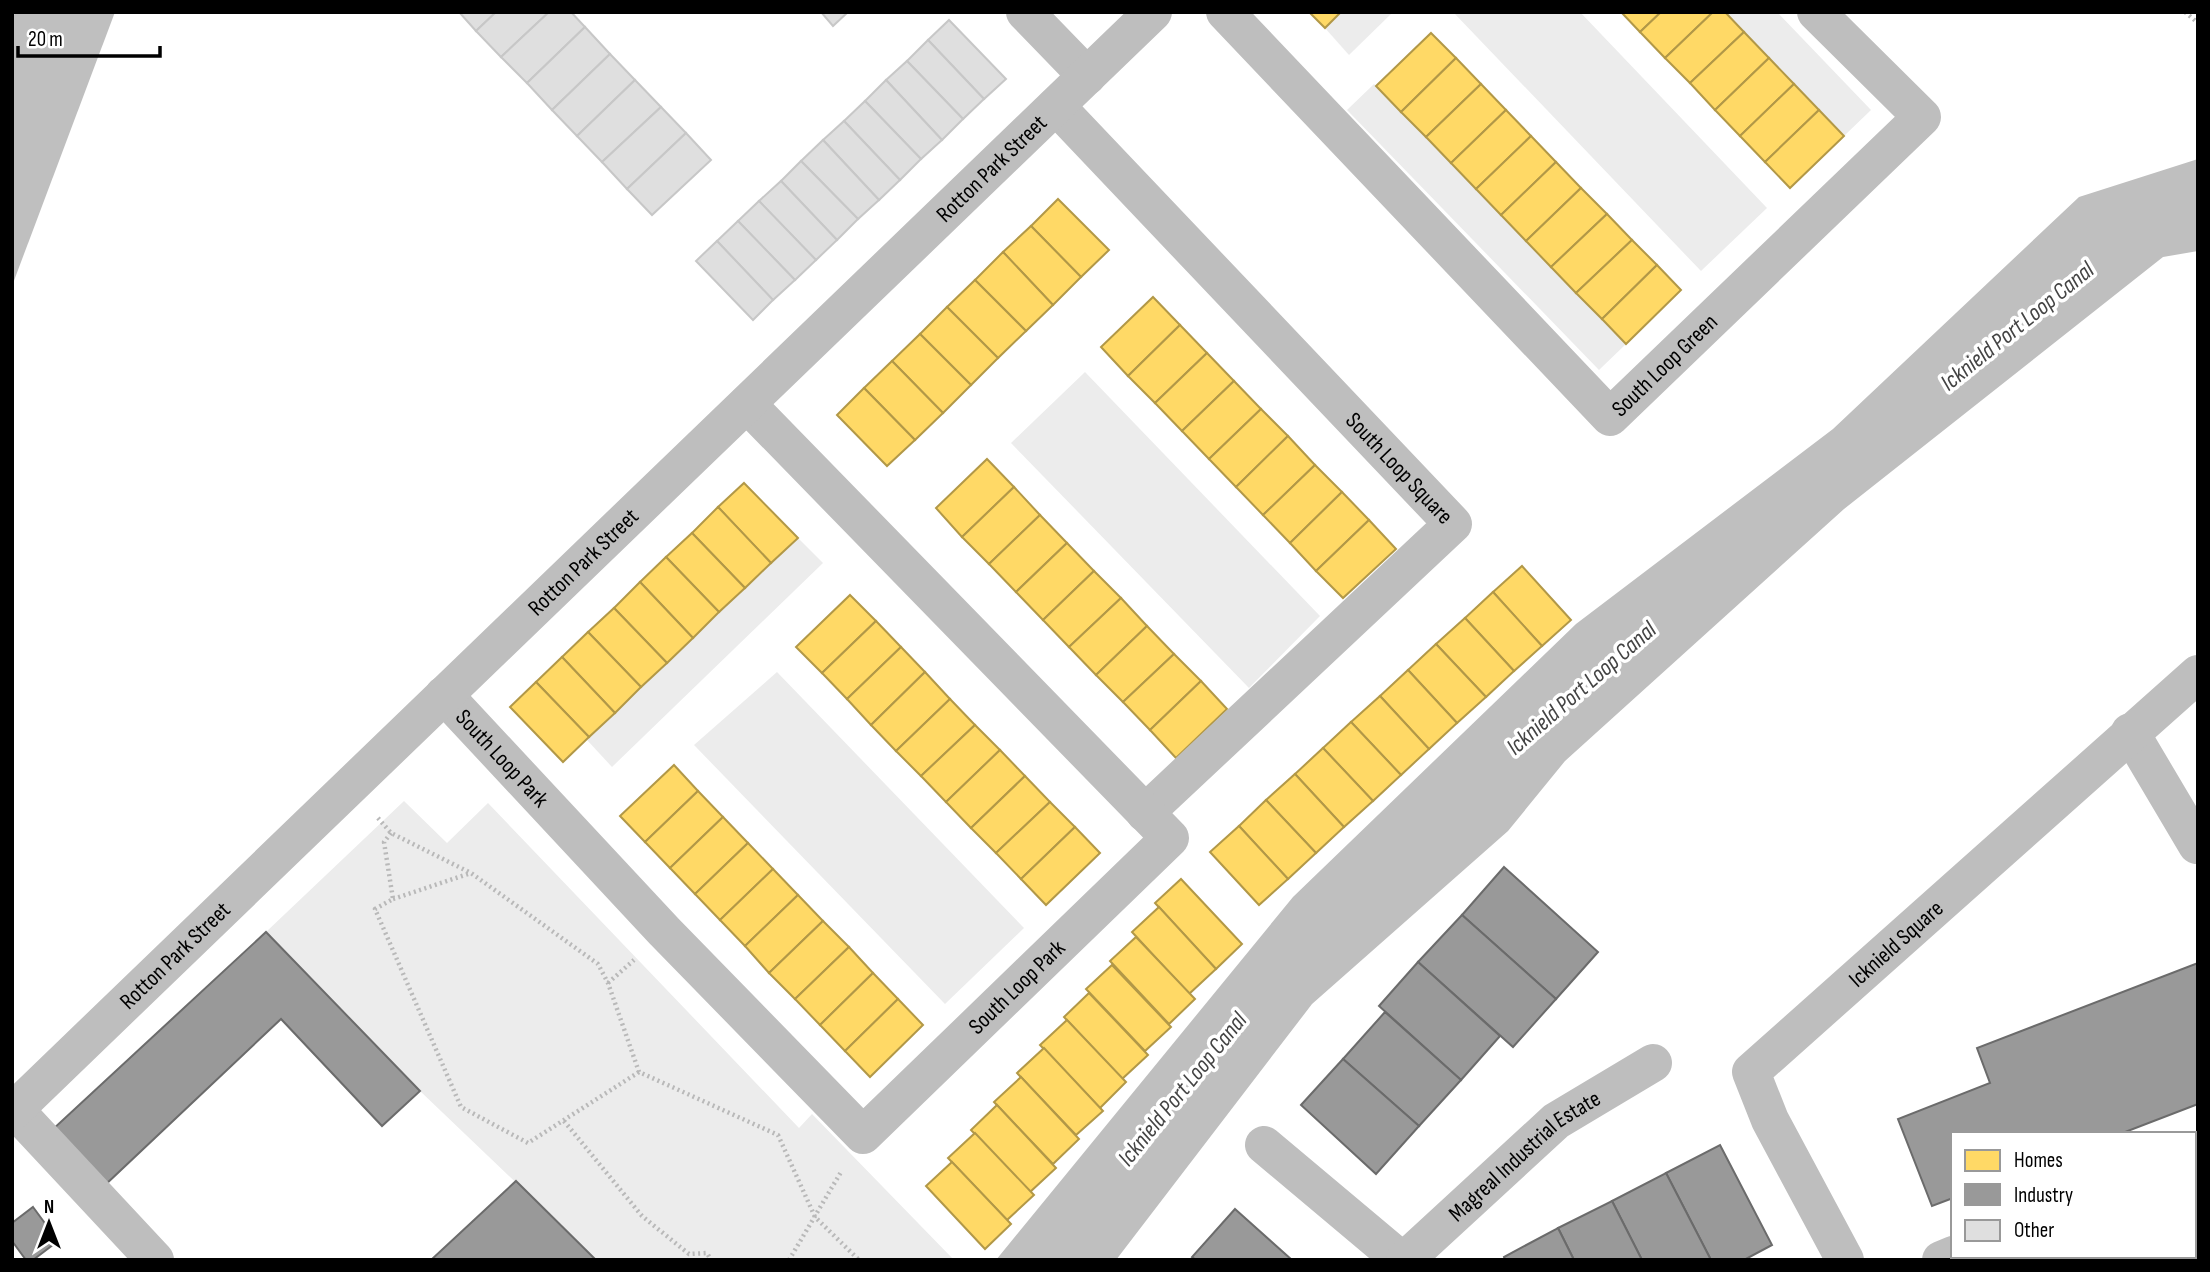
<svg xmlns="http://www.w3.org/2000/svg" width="2210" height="1272" viewBox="0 0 2210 1272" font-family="'Sofia Sans Condensed',sans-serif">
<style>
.green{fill:#ececec}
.water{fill:#bfbfbf}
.homes{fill:#ffd966;stroke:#b29847;stroke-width:2}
.industry{fill:#999;stroke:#6b6b6b;stroke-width:2}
.building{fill:#dfdfdf;stroke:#c7c7c7;stroke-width:2}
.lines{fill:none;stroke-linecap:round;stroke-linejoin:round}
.path{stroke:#b9b9b9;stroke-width:4.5;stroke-dasharray:2 3.5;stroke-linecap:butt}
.minor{stroke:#bebebe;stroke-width:38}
.labels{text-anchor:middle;stroke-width:7;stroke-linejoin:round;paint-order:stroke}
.street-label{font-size:23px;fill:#000;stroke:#fff}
.water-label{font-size:24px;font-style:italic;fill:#444;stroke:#fff}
</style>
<rect width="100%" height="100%" fill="#fff"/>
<!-- green -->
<g class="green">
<polygon points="1341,12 1393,12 1349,55 1325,28"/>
<polygon points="1580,12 1767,208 1701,271 1454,13"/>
<polygon points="1725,12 1777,12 1871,110 1844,136"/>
<polygon points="1374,84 1626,344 1599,370 1347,110"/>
<polygon points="1085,372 1320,616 1249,688 1011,443"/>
<polygon points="798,538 823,563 612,767 587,740 589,737"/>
<polygon points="777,672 1024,928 945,1004 694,745"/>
<polygon points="404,801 447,843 488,803 799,1128 812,1114 954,1260 597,1260 420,1091 266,932"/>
</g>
<!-- water -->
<g class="water">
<polygon points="15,12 115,12 12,286 12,21"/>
<polygon points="2198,159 2198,251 2163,257 1844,509 1565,761 1508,831 1312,1004 1116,1260 996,1260 1293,897 1576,624 1833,429 2079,197"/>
</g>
<!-- homes -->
<g class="homes">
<polygon points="1309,12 1341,12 1325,28"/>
<polygon points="1621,12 1661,12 1640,32"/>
<polygon points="1661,12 1713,12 1665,58 1640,32"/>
<polygon points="1713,12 1725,12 1744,32 1690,83 1665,58"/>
<polygon points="1744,32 1769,58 1715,110 1690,83"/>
<polygon points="1431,33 1456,58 1401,112 1376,86"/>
<polygon points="1456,58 1481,84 1426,137 1401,112"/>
<polygon points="1769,58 1794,84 1740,136 1715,110"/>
<polygon points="1481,84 1506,110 1451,163 1426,137"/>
<polygon points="1794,84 1819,110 1765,162 1740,136"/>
<polygon points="1506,110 1531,136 1476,189 1451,163"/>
<polygon points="1819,110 1844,136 1790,188 1765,162"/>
<polygon points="1531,136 1556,162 1501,215 1476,189"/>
<polygon points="1556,162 1581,188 1526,241 1501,215"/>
<polygon points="1581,188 1607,214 1551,267 1526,241"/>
<polygon points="1058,199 1109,250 1081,277 1031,226"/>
<polygon points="1607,214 1632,240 1576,293 1551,267"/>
<polygon points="1031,226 1081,277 1053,305 1003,252"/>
<polygon points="1632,240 1657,265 1602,319 1576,293"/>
<polygon points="1003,252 1053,305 1026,331 975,280"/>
<polygon points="1657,265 1681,290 1626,344 1602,319"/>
<polygon points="975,280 1026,331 998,358 947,307"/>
<polygon points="1153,297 1180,325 1128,376 1101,347"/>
<polygon points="947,307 998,358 971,385 920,334"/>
<polygon points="1180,325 1207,353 1155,403 1128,376"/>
<polygon points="920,334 971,385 943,413 892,361"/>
<polygon points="1207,353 1234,381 1182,431 1155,403"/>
<polygon points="892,361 943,413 915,440 864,388"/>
<polygon points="1234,381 1261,409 1209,459 1182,431"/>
<polygon points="864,388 915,440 887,466 837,415"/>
<polygon points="1261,409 1288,436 1236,487 1209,459"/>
<polygon points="1288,436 1315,465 1263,515 1236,487"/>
<polygon points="987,459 1014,487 962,537 936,508"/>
<polygon points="1315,465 1342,492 1290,543 1263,515"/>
<polygon points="744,483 798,538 771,563 718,507"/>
<polygon points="1014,487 1040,515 989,564 962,537"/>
<polygon points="1342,492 1369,520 1316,571 1290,543"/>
<polygon points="718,507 771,563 745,588 692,533"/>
<polygon points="1040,515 1067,543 1016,592 989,564"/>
<polygon points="1369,520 1396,549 1343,598 1316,571"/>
<polygon points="692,533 745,588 719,612 666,557"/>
<polygon points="1067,543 1094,571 1043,620 1016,592"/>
<polygon points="666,557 719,612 693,638 640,582"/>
<polygon points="1522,566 1571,620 1542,646 1493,592"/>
<polygon points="1094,571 1121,598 1069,647 1043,620"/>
<polygon points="640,582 693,638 667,663 614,608"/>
<polygon points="1493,592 1542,646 1514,671 1465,618"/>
<polygon points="850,595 876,621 822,673 796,647"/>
<polygon points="1121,598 1147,626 1096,675 1069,647"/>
<polygon points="614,608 667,663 641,687 588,632"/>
<polygon points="1465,618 1514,671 1486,697 1436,644"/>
<polygon points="876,621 901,647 847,699 822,673"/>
<polygon points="1147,626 1174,654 1123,702 1096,675"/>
<polygon points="588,632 641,687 615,713 562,657"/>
<polygon points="1436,644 1486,697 1457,723 1408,670"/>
<polygon points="901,647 925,672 871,725 847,699"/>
<polygon points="1174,654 1201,681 1150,730 1123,702"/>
<polygon points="562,657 615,713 589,737 536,682"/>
<polygon points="1408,670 1457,723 1429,749 1380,696"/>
<polygon points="925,672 950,699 896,751 871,725"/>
<polygon points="1201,681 1227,709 1176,758 1150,730"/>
<polygon points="536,682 589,737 563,762 510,707"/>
<polygon points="1380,696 1429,749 1401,775 1351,722"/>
<polygon points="950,699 975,725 921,776 896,751"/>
<polygon points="1351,722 1401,775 1373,801 1323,748"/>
<polygon points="975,725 1000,750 946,802 921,776"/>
<polygon points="1323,748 1373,801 1344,827 1295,774"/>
<polygon points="1000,750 1025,776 971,828 946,802"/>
<polygon points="674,765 698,791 645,842 620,816"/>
<polygon points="1295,774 1344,827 1316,853 1266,800"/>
<polygon points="1025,776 1050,802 996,853 971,828"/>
<polygon points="698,791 723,817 670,868 645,842"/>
<polygon points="1266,800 1316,853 1288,879 1239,826"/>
<polygon points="1050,802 1075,827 1021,879 996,853"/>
<polygon points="723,817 748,843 695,894 670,868"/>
<polygon points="1239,826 1288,879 1259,905 1210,852"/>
<polygon points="1075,827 1100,853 1046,905 1021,879"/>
<polygon points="748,843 773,869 720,920 695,894"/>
<polygon points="773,869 798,895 745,946 720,920"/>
<polygon points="1181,879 1242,944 1216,969 1155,903"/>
<polygon points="798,895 823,921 769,973 745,946"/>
<polygon points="1159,907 1216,969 1189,994 1132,932"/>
<polygon points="823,921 849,947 795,999 769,973"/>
<polygon points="1136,937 1195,999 1169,1024 1110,961"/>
<polygon points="849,947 873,973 820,1025 795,999"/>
<polygon points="1112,965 1171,1027 1145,1051 1086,989"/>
<polygon points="873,973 898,999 845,1051 820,1025"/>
<polygon points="1089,993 1148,1055 1122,1079 1064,1017"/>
<polygon points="898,999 923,1025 870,1077 845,1051"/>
<polygon points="1067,1020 1126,1082 1100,1108 1040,1045"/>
<polygon points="1044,1048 1103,1111 1076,1135 1017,1073"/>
<polygon points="1021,1077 1079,1139 1053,1164 994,1102"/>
<polygon points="997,1105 1056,1168 1030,1192 971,1130"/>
<polygon points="975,1133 1034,1195 1007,1220 948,1158"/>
<polygon points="952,1162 1011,1224 985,1249 926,1186"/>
</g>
<!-- industry -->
<g class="industry">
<polygon points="1504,867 1598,952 1556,999 1462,915"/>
<polygon points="1462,915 1556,999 1513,1047 1418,962"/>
<polygon points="266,932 420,1091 382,1126 281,1019 104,1186 51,1131"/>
<polygon points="1418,962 1500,1036 1461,1080 1379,1006"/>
<polygon points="2198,963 2198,1104 2120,1134 1953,1134 1953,1198 1932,1206 1898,1119 1990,1083 1977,1048"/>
<polygon points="1385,1012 1461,1080 1419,1126 1343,1059"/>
<polygon points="1343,1059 1419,1126 1376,1174 1301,1105"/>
<polygon points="1720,1145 1772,1245 1744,1260 1711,1260 1666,1173"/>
<polygon points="1666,1173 1711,1260 1642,1260 1612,1201"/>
<polygon points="516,1181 596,1260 431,1260"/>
<polygon points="1612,1201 1642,1260 1574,1260 1558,1228"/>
<polygon points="33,1207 58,1241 33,1260 26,1260 12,1241 12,1223"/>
<polygon points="1235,1209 1292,1260 1196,1260 1192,1257"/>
<polygon points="1558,1228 1574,1260 1505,1260 1504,1257"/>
</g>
<!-- building -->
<g class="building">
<polygon points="459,12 496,12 476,31"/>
<polygon points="496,12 549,12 501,57 476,31"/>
<polygon points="549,12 571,12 585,27 527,83 501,57"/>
<polygon points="821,12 848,12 833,26"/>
<polygon points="949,20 1006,79 984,99 928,40"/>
<polygon points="585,27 610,54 552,110 527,83"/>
<polygon points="928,40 984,99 963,119 907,61"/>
<polygon points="610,54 635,80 577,136 552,110"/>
<polygon points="907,61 963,119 942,140 886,80"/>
<polygon points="635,80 661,107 602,162 577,136"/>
<polygon points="886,80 942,140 921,159 865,101"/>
<polygon points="865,101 921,159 900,180 844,121"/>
<polygon points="661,107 686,133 627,189 602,162"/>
<polygon points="844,121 900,180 879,200 823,140"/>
<polygon points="686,133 711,160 652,215 627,189"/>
<polygon points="823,140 879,200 858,219 801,161"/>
<polygon points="801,161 858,219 837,240 781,181"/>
<polygon points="781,181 837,240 816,260 759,201"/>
<polygon points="759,201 816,260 795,280 738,221"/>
<polygon points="738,221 795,280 773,300 717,241"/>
<polygon points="717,241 773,300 753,320 696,261"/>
</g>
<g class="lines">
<!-- path -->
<g class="path">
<polyline points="2185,12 2198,23"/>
<polyline points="378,818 391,833 471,873 598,964 608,983 639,1072 778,1135 815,1217 859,1260"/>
<polyline points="391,833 384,842 393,899 375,909 461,1107 528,1143 639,1072"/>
<polyline points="393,899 471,873"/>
<polyline points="608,983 634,960"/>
<polyline points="564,1121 642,1216 689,1254 707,1253 711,1260"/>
<polyline points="789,1260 841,1172"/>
</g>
<!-- minor -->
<g class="minor">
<polyline points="1025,12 1087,76"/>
<path id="s1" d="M 1225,12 L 1610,417 L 1922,117 L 1816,12"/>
<path id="s2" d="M 1056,106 L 1453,524 L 1145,813"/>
<path id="s3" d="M 444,695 L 664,931 L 863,1135 L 1170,838 L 747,404"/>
<polyline points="2130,732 2197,845"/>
<polyline points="15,1110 155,1260"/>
<path id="s4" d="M 12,1112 L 1153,12"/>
<polyline points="1264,1145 1401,1260"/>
<polyline points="2194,1157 2198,1156"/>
<path id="s5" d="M 1405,1260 L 1556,1121 L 1653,1063"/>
<path id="s6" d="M 1845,1260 L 1770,1120 L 1751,1072 L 2198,674"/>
<polyline points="1941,1260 1953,1255"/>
</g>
</g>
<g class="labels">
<!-- street labels -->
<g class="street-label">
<text dy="8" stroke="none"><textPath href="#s4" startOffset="1360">Rotton Park Street</textPath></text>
<text dy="8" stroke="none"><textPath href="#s1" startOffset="634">South Loop Green</textPath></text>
<text dy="8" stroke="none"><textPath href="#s2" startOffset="499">South Loop Square</textPath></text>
<text dy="8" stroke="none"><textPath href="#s4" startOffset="793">Rotton Park Street</textPath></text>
<text dy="8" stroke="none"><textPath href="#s3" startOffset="86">South Loop Park</textPath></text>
<text dy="8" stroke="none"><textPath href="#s6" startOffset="404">Icknield Square</textPath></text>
<text dy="8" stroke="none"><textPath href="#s4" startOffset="226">Rotton Park Street</textPath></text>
<text dy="8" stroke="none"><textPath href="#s3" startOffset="821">South Loop Park</textPath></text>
<text dy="8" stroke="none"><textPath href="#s5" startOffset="159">Magreal Industrial Estate</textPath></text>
</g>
<!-- water labels -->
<g class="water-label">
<text transform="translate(2017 326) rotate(-39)" y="8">Icknield Port Loop Canal</text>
<text transform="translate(1581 688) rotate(-41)" y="8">Icknield Port Loop Canal</text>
<text transform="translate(1182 1089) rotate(-51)" y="8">Icknield Port Loop Canal</text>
</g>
</g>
<!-- border -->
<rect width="2210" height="1272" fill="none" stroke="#000000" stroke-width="28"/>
<!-- legend -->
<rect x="1951" y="1132" width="245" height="126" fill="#ffffff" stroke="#999999" stroke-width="2"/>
<rect x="1965" y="1150" width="35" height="21" fill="#ffd966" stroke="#999999" stroke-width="2"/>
<text x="2014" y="1167" font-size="21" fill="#000000">Homes</text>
<rect x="1965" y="1184" width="35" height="21" fill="#999999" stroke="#999999" stroke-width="2"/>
<text x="2014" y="1202" font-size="21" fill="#000000">Industry</text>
<rect x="1965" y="1220" width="35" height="21" fill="#dfdfdf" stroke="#999999" stroke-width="2"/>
<text x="2014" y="1237" font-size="21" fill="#000000">Other</text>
<!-- north arrow -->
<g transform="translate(49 1223)" stroke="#ffffff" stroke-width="5" paint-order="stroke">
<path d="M0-5L12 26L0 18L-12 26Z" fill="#000000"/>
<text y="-10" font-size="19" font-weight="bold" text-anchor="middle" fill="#000000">N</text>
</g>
<!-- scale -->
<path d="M18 46v10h142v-10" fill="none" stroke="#000000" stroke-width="3.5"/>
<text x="28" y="46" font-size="21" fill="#000000" stroke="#ffffff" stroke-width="5" paint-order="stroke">20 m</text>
</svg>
